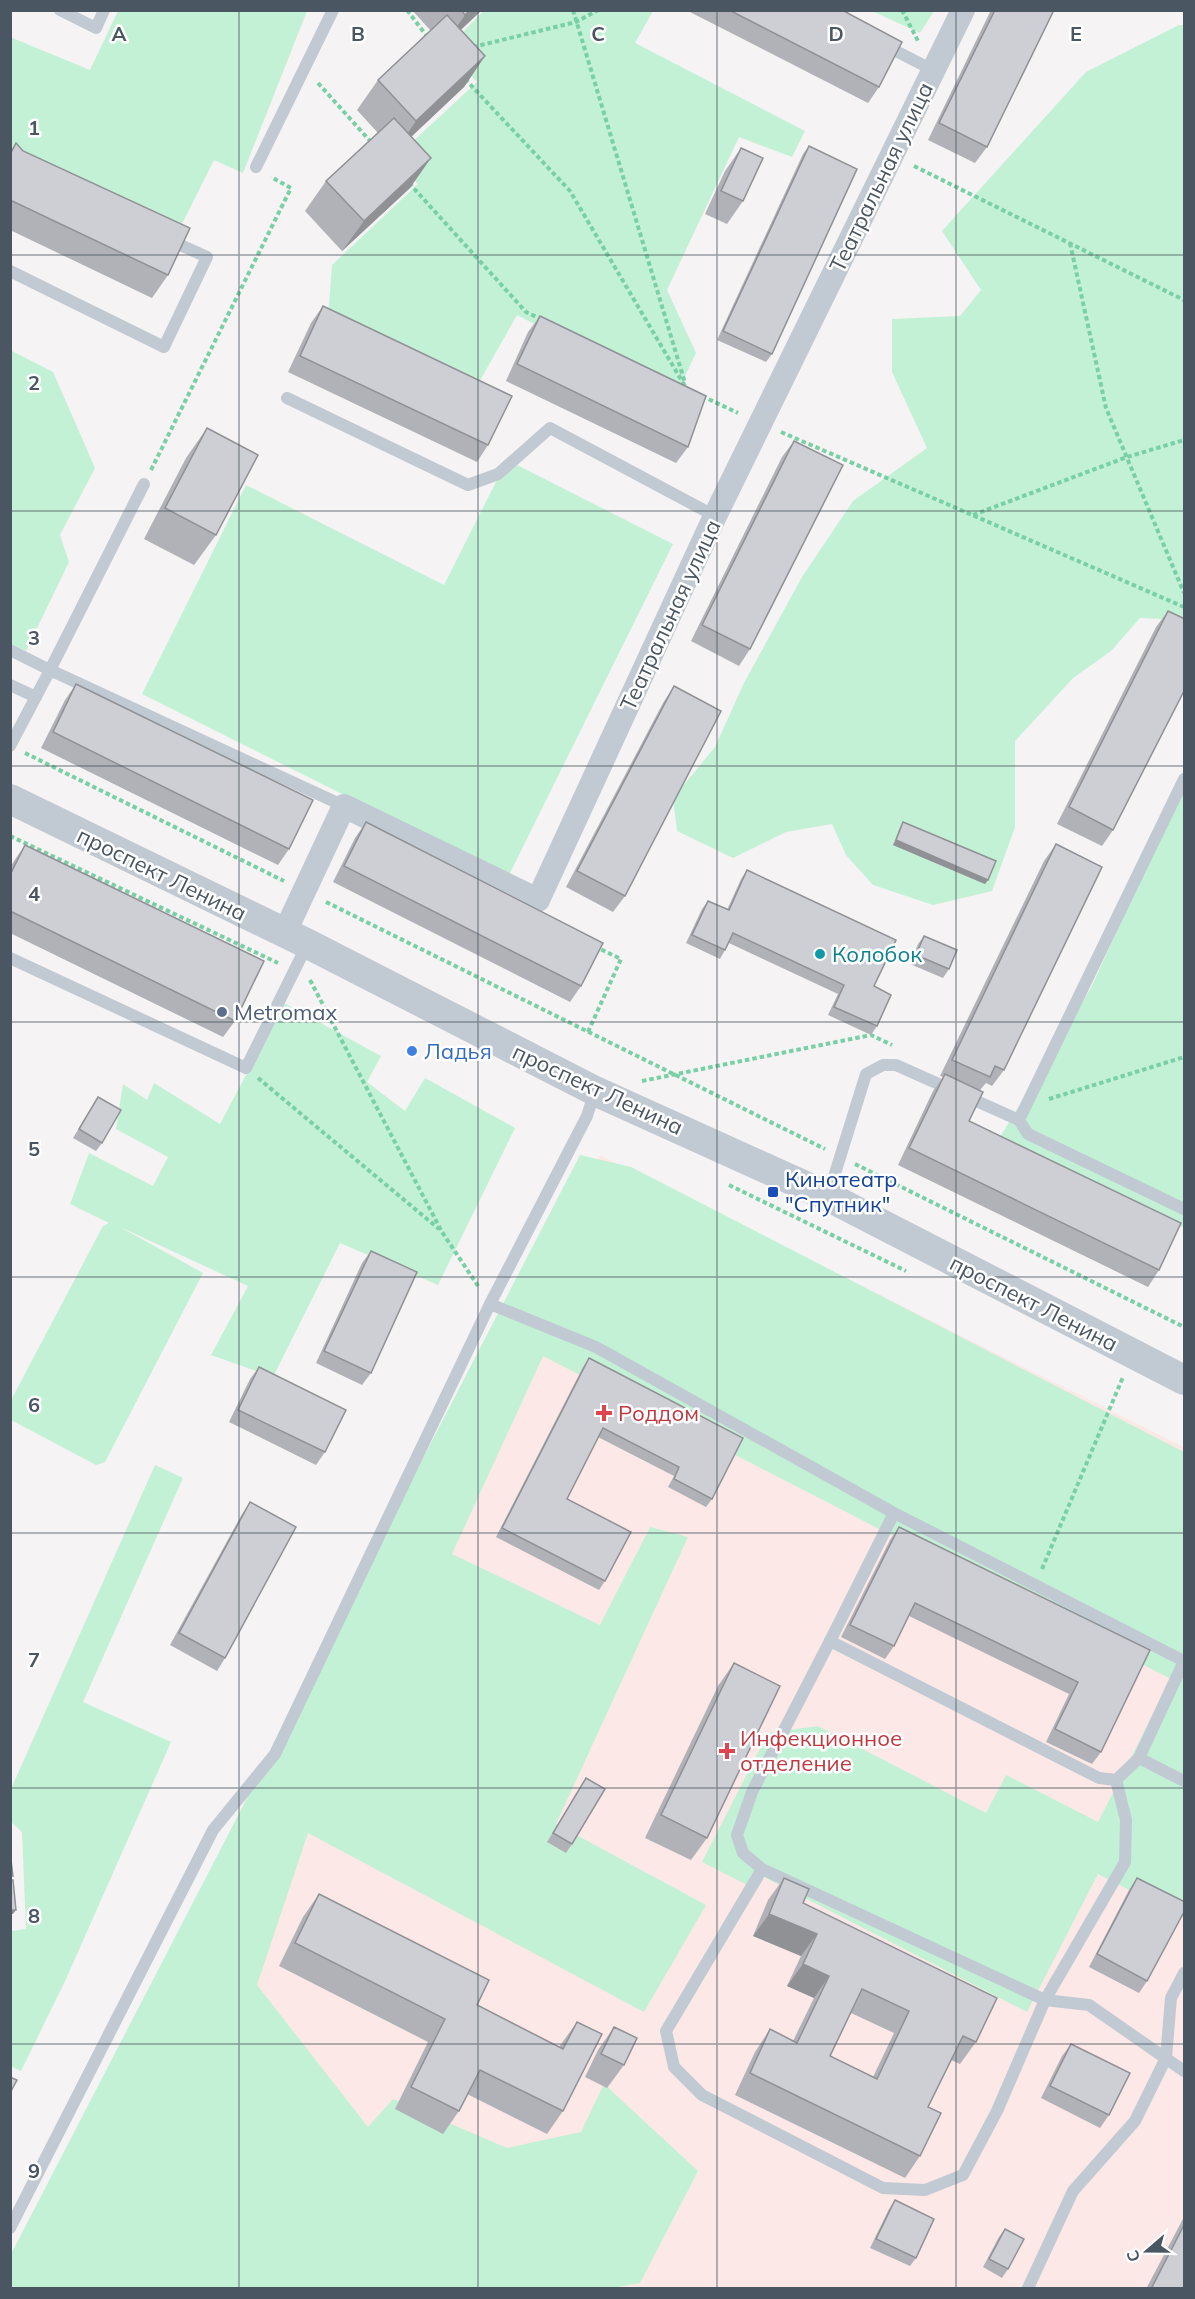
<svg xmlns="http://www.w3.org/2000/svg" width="1195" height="2299" viewBox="0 0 1195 2299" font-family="Mulish,sans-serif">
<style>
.medical{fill:#fce8e6}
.green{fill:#c3f1d5}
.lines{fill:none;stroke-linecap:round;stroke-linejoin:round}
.path{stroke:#7ad0a6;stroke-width:4;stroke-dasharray:4.5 3;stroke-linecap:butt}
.service{stroke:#c1cad2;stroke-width:12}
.minor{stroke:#c1cad2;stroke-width:24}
.tertiary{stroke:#c1cad2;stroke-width:30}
.wall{fill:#b0b2b7;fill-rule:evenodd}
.shaded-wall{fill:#909195}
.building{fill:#cdcfd5;stroke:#909195;stroke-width:1.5;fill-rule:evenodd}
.grid{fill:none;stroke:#4a5661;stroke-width:1.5;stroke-opacity:0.55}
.culture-dot{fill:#0f9aa8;stroke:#fff;stroke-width:2}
.service-dot{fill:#5c6f8a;stroke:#fff;stroke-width:2}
.shop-dot{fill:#3f7fe0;stroke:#fff;stroke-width:2}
.transit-dot{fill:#1a4fb4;stroke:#fff;stroke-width:2}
.health-dot{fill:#e0444e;stroke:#fff;stroke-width:2}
.labels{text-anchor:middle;stroke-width:5;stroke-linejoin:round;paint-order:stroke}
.street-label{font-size:22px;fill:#4a5661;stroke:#fff}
.culture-label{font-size:22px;fill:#0d838f;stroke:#fff;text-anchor:start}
.service-label{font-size:22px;fill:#4e5e75;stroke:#fff;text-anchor:start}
.shop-label{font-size:22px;fill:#366cbe;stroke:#fff;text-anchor:start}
.transit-label{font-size:22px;fill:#164399;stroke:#fff;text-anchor:start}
.health-label{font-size:22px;fill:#be3a42;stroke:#fff;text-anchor:start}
.grid-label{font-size:20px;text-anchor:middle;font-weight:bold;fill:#4a5661;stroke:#fff;stroke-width:5;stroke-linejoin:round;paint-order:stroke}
</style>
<rect width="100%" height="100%" fill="#f5f3f3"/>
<!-- medical -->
<polygon class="medical" points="600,1155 1184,1447 1184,2288 545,2288 149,2080"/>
<!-- green -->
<g class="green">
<polygon points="118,11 307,11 243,173 214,160 175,238 11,164 10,37 90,70"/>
<polygon points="483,11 653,11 635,43 805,131 792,157 739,137 667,290 696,353 675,397 517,315 478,384 328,318 332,265 418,184 394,159 477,82 446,50"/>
<polygon points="872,11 934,10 934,11 920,33"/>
<polygon points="1179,25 1184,25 1184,620 1140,618 1111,651 1073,678 1015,741 1015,827 992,891 933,905 873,885 846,855 832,824 786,832 733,858 677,831 673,798 715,747 744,683 802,577 853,501 927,448 892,372 892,319 960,316 981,290 942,231 1086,72"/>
<polygon points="10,350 53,372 95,468 60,535 69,562 26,651 11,644"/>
<polygon points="507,460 673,544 508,877 142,694 246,485 444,585"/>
<polygon points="1184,783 1184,1228 997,1142 1091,988"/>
<polygon points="284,1003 381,1056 367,1082 405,1111 425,1078 515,1128 438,1285 340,1243 273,1377 211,1355 248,1286 120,1227 203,1273 105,1462 96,1465 11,1420 10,1402 103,1226 109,1223 70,1204 89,1153 153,1186 168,1157 116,1129 123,1084 147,1100 154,1083 220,1124"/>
<polygon points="580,1155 631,1167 1184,1452 1184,1918 1098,1874 1027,2012 764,1877 757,1890 702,1862 768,1733 818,1726 986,1813 1006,1775 1098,1822 1171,1679 543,1356 452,1554 600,1625 650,1527 688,1537 556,1824 706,1905 644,2012 308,1833 257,1985 368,2127 393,2099 507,2148 581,2132 604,2084 698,2171 640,2283 613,2288 11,2288 10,2256"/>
<polygon points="155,1465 183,1478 83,1702 171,1742 66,1979 21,2071 10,2066 11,1931 26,1929 22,1832 11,1822 11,1789"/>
</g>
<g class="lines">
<!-- path -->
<g class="path">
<polyline points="407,10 429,39"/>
<polyline points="573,10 685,383"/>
<polyline points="902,10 918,41"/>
<polyline points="473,47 576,22 598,10"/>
<polyline points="465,79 570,191 686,388"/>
<polyline points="318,83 371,142"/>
<polyline points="914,166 1184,300"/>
<polyline points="409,183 526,312 541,319"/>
<polyline points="1070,243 1106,408 1184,593"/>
<polyline points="702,396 738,413"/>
<polyline points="781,432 1184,607"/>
<polyline points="151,470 291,188 271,177"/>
<polyline points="973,515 1127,457 1184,440"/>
<polyline points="25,753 284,881"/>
<polyline points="10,836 278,963"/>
<polyline points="326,902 825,1149"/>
<polyline points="310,980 442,1232 478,1286"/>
<polyline points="588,1032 621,959 596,947"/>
<polyline points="258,1078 439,1229"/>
<polyline points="642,1081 871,1035 892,1045"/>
<polyline points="1049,1099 1184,1057"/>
<polyline points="855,1164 1184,1327"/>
<polyline points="729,1185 906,1271"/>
<polyline points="1042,1569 1123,1377"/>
</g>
<!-- service -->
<g class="service">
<polyline points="60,10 96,28 104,10"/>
<polyline points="884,45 933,70"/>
<polyline points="256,167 333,10"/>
<polyline points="10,271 164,347 207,257 167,239"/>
<polyline points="287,398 468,485 498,474 550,428 715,516"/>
<polyline points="10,650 50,670 144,484"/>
<polyline points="10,685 36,697"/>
<polyline points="10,746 50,670 344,806"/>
<polyline points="10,958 246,1068 307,945"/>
<polyline points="1019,1120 1184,779"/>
<polyline points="828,1196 866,1074 883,1065 896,1065 1019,1120 1028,1134 1184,1209"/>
<polyline points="490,1304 596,1347 894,1513 1184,1661 1139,1758 1184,1781"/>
<polyline points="894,1513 830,1641 1099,1778 1116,1780 1139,1758"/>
<polyline points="830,1641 752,1792 737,1835 743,1853 762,1869 1045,2000 1089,2005 1184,2071"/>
<polyline points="762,1869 666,2031 674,2067 702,2095 883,2188 925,2190 963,2175 997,2111 1045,2000 1125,1862 1126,1820 1116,1780"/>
<polyline points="10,2228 213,1830 275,1754 490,1304 587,1116 595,1091"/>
<polyline points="1028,2288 1073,2191 1135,2121 1166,2058 1171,1998 1184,1973"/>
</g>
<!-- minor -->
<polyline class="minor" points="284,934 344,806 538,900 715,516 963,10"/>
<!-- tertiary -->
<polyline class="tertiary" points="10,799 308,944 595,1091 827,1196 1184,1380"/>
</g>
<!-- wall -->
<g class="wall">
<polygon points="412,10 482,10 461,30 485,56 464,87 411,137 410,188 342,251 305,211 326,181 378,133 357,110 378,80 431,31"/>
<polygon points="686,10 842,10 879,87 868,103"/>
<polygon points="991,10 1054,10 987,147 975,163 928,140"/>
<polygon points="16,143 23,151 168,275 152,298 10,230 10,151"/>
<polygon points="809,146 772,354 766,362 717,340 803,154"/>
<polygon points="741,148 743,201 727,224 705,214 725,171"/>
<polygon points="323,306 488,445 477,462 288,372 311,323"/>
<polygon points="540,316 688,447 676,463 506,381 528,332"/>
<polygon points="207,428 216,535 194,565 144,539 186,458"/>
<polygon points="794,441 750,649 739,666 691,641 782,457"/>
<polygon points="1168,611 1113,830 1102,846 1057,824 1156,627"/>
<polygon points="76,684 289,849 278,865 41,748 65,700"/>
<polygon points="674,686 625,896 613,912 566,887 663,703"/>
<polygon points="366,822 581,986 570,1002 333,882 355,838"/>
<polygon points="903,822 988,880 985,884 893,845 900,827"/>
<polygon points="1056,844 1004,1070 992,1086 986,1083 980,1090 969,1121 1159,1270 1148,1287 898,1165 933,1091 943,1077 940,1076 1044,861"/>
<polygon points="25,845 235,1021 223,1037 10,933 10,868 14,861"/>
<polygon points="747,870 874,986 877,1026 871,1035 828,1015 838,994 729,943 725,950 720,959 686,943 702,909 708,901 727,910 741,879"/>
<polygon points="924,936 949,969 943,978 910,964 918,944"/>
<polygon points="98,1097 102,1143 96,1151 73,1138"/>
<polygon points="371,1251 371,1373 362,1385 316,1363 362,1263"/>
<polygon points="589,1358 712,1499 706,1507 668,1487 674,1476 598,1437 567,1499 605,1581 599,1590 496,1537 583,1367"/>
<polygon points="259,1367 325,1452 316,1465 229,1422 250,1379"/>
<polygon points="250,1502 225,1658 217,1671 170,1645 242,1514"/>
<polygon points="899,1527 1150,1650 1101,1752 1092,1764 1046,1742 1069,1694 909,1616 894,1646 885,1659 841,1637 890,1540"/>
<polygon points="734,1663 707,1838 691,1860 645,1838 718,1686"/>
<polygon points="586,1778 572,1844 566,1853 547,1842"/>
<path d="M 784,1878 L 803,1903 L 976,2042 L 960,2064 L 951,2060 L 928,2107 L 920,2156 L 905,2178 L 735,2095 L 755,2052 L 770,2029 L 793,2041 L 814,1998 L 787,1986 L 801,1956 L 753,1936 L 768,1900 ZM 851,2013 L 894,2033 L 873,2077 L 830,2056 Z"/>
<polygon points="1137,1878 1147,1981 1139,1993 1089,1967 1129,1890"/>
<polygon points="319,1894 477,2005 559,2047 577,2022 563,2111 547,2134 467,2094 459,2111 443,2134 395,2109 428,2042 279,1966 303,1917"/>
<polygon points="614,2027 624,2065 607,2088 585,2077 598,2050"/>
<polygon points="1071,2044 1109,2115 1100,2128 1041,2098 1062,2056"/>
<polygon points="895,2200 916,2258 910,2266 870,2248 889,2209"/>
<polygon points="1185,2215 1185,2289 1146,2289"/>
<polygon points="1005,2229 1008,2269 1002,2278 983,2267 999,2237"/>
</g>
<!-- shaded-wall -->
<g class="shaded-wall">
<polygon points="470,10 482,10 444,45 465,15"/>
<polygon points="485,56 464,87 395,152 416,121"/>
<polygon points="431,158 410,188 342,251 364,221"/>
<polygon points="896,840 988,880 985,884 893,845"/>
<polygon points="10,1910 16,1910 13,1914 10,1914"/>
<polygon points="769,1914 817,1934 801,1956 753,1936"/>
<polygon points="803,1964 829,1976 814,1998 787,1986"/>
</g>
<!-- building -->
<g class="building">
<polygon points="461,10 470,10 465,15"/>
<polygon points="729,10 842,10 902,42 879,87"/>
<polygon points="995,10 1054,10 987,147 939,123"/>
<polygon points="447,15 485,56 416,121 378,80"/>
<polygon points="394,118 431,158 364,221 326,181"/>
<polygon points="16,143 23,151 190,228 168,275 10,200 10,155"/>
<polygon points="809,146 857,169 772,354 723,331"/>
<polygon points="741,148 763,158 743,201 721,191"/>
<polygon points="323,306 512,396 488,445 300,356"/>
<polygon points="540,316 706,396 688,447 517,364"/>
<polygon points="207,428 258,455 216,535 165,508"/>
<polygon points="794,441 843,465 750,649 702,625"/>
<polygon points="1168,611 1185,619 1185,689 1113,830 1069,807"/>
<polygon points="76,684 313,800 289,849 53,732"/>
<polygon points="674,686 721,711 625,896 577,871"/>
<polygon points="366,822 603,943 581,986 344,866"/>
<polygon points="903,822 996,861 988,880 896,840"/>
<polygon points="1056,844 1102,867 1004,1070 995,1066 990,1077 952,1060"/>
<polygon points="25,845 264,961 235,1021 10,911 10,875"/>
<polygon points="747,870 896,940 874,986 891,995 877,1026 834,1007 844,985 733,933 725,950 692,935 708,901 729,910"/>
<polygon points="924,936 957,950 949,969 916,955"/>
<polygon points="945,1074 983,1092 969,1121 1181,1223 1159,1270 909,1148"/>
<polygon points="98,1097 121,1110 102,1143 79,1129"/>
<polygon points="371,1251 417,1272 371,1373 324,1351"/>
<polygon points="589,1358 743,1438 712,1499 674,1479 679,1467 603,1428 567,1499 631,1532 605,1581 502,1528"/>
<polygon points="259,1367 346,1410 325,1452 238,1410"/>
<polygon points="250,1502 296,1527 225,1658 179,1633"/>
<polygon points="899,1527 1150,1650 1101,1752 1055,1729 1078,1682 915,1603 894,1646 850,1625"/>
<polygon points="734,1663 780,1686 707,1838 661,1815"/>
<polygon points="586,1778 605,1789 572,1844 553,1833"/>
<polygon points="10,1852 13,1876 10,1876"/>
<path d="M 784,1878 L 809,1889 L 803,1903 L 997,1998 L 976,2042 L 963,2036 L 928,2107 L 941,2113 L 920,2156 L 750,2073 L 770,2029 L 797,2043 L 829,1976 L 803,1964 L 817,1934 L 769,1914 ZM 862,1989 L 909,2011 L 877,2079 L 830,2056 Z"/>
<polygon points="1137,1878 1185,1902 1185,1910 1147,1981 1097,1954"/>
<polygon points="10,1880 13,1880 16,1910 10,1910"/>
<polygon points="319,1894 489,1980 477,2005 563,2049 577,2022 602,2034 563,2111 480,2070 459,2111 411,2087 445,2019 295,1943"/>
<polygon points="614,2027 637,2038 624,2065 601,2054"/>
<polygon points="1071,2044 1130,2073 1109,2115 1050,2086"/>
<polygon points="10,2077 17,2080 10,2093"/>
<polygon points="895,2200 934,2219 916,2258 876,2239"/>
<polygon points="1185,2223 1185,2289 1151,2289"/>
<polygon points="1005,2229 1024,2239 1008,2269 989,2259"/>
</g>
<!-- grid -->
<path class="grid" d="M 239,10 L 239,2288M 478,10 L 478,2288M 717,10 L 717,2288M 956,10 L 956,2288M 10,255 L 1184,255M 10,511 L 1184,511M 10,766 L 1184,766M 10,1022 L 1184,1022M 10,1277 L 1184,1277M 10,1533 L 1184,1533M 10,1788 L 1184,1788M 10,2044 L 1184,2044"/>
<!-- markers -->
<circle class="culture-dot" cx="820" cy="954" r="6"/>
<circle class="service-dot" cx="222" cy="1012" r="6"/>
<circle class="shop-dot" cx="412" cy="1051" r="6"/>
<rect class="transit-dot" x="767" y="1186" width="12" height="12" rx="3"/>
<g class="health-dot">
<path d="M601 1404h6v6h6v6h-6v6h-6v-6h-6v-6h6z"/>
<path d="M724 1742h6v6h6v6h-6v6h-6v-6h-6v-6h6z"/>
</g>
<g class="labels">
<!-- street labels -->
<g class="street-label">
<text transform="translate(881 177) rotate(-64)" y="8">Театральная улица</text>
<text transform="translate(670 615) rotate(-65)" y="8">Театральная улица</text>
<text transform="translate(162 874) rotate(26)" y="8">проспект Ленина</text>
<text transform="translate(598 1089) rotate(25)" y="8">проспект Ленина</text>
<text transform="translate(1034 1303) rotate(27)" y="8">проспект Ленина</text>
</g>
<!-- culture labels -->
<g class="culture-label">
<text x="832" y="962">Колобок</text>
</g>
<!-- service labels -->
<g class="service-label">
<text x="234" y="1020">Metromax</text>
</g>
<!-- shop labels -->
<g class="shop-label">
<text x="424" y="1059">Ладья</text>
</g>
<!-- transit labels -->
<g class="transit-label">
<text x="785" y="1187">Кинотеатр<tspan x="785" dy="25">"Спутник"</tspan></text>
</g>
<!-- health labels -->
<g class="health-label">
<text x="618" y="1421">Роддом</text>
<text x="740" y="1746">Инфекционное<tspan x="740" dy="25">отделение</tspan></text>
</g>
</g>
<g class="grid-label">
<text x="119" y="41">A</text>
<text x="358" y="41">B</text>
<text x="598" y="41">C</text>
<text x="836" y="41">D</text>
<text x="1076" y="41">E</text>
<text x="34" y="135">1</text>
<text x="34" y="390">2</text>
<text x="34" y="645">3</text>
<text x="34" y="901">4</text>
<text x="34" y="1156">5</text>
<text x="34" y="1412">6</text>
<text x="34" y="1667">7</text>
<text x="34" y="1923">8</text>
<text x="34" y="2178">9</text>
</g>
<!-- border -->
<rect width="1195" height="2299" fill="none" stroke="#4a5661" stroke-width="24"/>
<!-- north arrow -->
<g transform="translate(1147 2251) rotate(250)" stroke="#ffffff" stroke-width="4.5" paint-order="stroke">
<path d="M0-4.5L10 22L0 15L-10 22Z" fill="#4a5661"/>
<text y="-9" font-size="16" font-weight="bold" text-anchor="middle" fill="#4a5661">С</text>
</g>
</svg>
